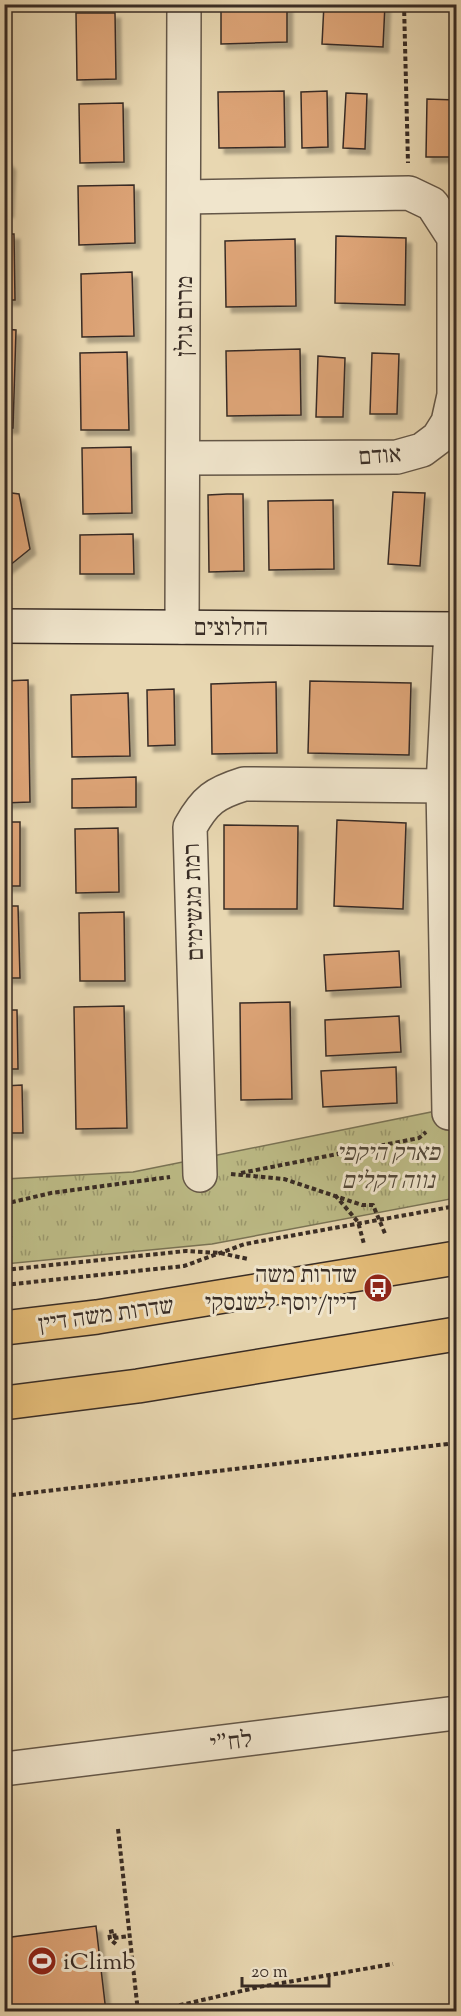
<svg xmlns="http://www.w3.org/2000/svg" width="461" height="2016" viewBox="0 0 461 2016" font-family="'Sorts Mill Goudy','Frank Ruhl Libre',serif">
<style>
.park{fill:url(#park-tufts);stroke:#7a7456;stroke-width:1.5}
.building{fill:#dda477;stroke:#382c25;stroke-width:1.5;filter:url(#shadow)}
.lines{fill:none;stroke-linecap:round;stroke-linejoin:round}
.street-casing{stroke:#645748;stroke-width:36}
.secondary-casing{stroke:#382c25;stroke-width:36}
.primary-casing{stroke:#382c25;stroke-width:36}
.path{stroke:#382c25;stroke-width:4;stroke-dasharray:4.5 3;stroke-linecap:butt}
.street{stroke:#f0e5cc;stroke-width:33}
.secondary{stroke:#f0e5cc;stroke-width:33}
.primary{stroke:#e4bc78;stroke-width:33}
.labels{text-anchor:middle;stroke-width:6;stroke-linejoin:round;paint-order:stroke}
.street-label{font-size:24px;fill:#382c25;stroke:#f0e5cc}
.park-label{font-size:24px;font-style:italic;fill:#534939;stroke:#f0e5cc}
.poi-label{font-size:24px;fill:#382c25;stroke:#f0e5cc;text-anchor:end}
</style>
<defs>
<pattern id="park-tufts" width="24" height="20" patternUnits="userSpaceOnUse" patternTransform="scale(1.5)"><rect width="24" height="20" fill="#bdbc87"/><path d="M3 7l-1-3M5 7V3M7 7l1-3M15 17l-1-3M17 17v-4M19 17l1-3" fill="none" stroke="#9b996e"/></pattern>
<filter id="shadow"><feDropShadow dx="5.5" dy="5.5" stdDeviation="1.5" flood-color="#0004"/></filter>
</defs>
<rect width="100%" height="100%" fill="#e8d7b1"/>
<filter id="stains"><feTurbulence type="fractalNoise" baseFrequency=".00333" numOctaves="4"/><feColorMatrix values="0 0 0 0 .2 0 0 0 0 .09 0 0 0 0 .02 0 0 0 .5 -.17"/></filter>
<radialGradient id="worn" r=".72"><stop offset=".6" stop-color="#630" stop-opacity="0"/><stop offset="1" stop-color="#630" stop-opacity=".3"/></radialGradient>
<!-- park -->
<polygon class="park" points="456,1107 456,1198 212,1244 5,1264 5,1179 133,1172"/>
<!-- building -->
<g class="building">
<polygon points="221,4 287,4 287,42 221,44"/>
<polygon points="324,4 385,4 383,47 322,44"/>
<polygon points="76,13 115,13 116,79 77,80"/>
<polygon points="284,91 285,147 219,148 218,92"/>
<polygon points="327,91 328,147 302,148 301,92"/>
<polygon points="346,93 367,94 365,149 343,148"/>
<polygon points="427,99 456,100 456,157 426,157"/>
<polygon points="123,103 124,162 80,163 79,104"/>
<polygon points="4,158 10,165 8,212 4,211"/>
<polygon points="134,185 135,243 79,245 78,186"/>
<polygon points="4,234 14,234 15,300 4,300"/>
<polygon points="336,236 406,238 405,305 335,303"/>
<polygon points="295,239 296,306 226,307 225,241"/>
<polygon points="132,272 134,336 82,337 81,274"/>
<polygon points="4,329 16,330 13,428 4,428"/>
<polygon points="300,349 301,415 227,416 226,351"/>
<polygon points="127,352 129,430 81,430 80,353"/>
<polygon points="372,353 399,354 397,414 370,414"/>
<polygon points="318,356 345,358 343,417 316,417"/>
<polygon points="131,447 132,513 83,514 82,448"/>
<polygon points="4,492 19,494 30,549 4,570"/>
<polygon points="393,492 425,493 420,566 388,564"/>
<polygon points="227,494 243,494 244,571 209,572 208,495"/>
<polygon points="333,500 334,569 269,570 268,501"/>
<polygon points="133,534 134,574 80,574 80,535"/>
<polygon points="28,680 30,802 4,803 4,681"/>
<polygon points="310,681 411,683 409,755 308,753"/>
<polygon points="276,682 277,753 212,754 211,684"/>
<polygon points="174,689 175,745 148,746 147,690"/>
<polygon points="128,693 130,756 72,757 71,695"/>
<polygon points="136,777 136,807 72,808 72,779"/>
<polygon points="337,820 406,823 403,909 334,906"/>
<rect x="4" y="822" width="16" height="64"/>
<polygon points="224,825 298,826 297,909 224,909"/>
<polygon points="118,828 119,892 76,893 75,829"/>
<polygon points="4,906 18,906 20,978 4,978"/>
<polygon points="124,912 125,981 80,981 79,913"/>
<polygon points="399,951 401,987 326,991 324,955"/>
<polygon points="290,1002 292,1099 241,1100 240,1003"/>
<polygon points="124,1006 127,1128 76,1129 74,1007"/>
<polygon points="4,1010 17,1010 18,1069 4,1069"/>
<polygon points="399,1016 401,1052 326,1056 325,1020"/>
<polygon points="396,1067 397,1103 323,1107 321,1071"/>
<polygon points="22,1085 23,1133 4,1133 4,1086"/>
<polygon points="96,1926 106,2012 4,2012 4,1938"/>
</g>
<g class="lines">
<!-- street casing -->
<g class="street-casing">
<g id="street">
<polyline points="183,458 397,457 422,450 438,438 448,422 454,395 454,238 432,204 409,193 184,197"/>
<polyline points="182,627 184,4"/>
<polyline points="449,1113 443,786 451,629"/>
<path d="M 200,1175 L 190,827 C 205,800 215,793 244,784 L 443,786"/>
<polyline points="4,1769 456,1713"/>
</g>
</g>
<!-- secondary casing -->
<g class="secondary-casing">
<polyline id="secondary" points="4,626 456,629"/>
</g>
<!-- primary casing -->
<g class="primary-casing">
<g id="primary">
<polyline points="4,1328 97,1317 456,1258"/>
<polyline points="4,1403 138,1386 456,1334"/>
</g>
</g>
<!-- path -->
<g class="path">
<polyline points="404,4 408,163"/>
<polyline points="241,1173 419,1138 426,1132"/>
<polyline points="231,1174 284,1179 362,1205 373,1205 386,1236"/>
<polyline points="335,1195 358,1222 364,1244"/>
<polyline points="4,1204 51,1193 170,1177"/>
<polyline points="4,1270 186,1251 220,1253 248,1259"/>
<polyline points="4,1285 184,1266 245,1244 456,1206"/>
<polyline points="4,1496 456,1443"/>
<polyline points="118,1829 138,2012"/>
<polyline points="114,1938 129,1936"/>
<polyline points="115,1938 114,1931 109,1932 110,1939 118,1946"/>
<polyline points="150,2012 259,1987 393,1964"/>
</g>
<!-- street -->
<use href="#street" class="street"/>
<!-- secondary -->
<use href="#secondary" class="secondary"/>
<!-- primary -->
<use href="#primary" class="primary"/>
</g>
<!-- icons -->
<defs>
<g id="bus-disc" transform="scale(1.5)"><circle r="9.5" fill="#8f2418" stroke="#f0e5cc"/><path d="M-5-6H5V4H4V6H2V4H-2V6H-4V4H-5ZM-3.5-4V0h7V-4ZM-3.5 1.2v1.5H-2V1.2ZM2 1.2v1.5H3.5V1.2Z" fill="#fff"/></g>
<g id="stadium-disc" transform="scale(1.5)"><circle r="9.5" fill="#8f2418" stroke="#f0e5cc"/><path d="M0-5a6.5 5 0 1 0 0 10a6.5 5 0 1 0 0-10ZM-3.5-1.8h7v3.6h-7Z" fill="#fff"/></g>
</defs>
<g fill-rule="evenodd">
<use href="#bus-disc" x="378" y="1288"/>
<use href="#stadium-disc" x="42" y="1961"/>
</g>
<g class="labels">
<!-- street labels -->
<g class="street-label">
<text transform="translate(184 316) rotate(-90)" y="8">מרום גולן</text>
<text transform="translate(380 455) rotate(-4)" y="8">אודם</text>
<text x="231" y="635">החלוצים</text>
<text transform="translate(193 902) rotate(-92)" y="8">רמת מגשימים</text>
<text transform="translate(106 1314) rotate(-8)" y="8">שדרות משה דיין</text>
<text transform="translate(231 1741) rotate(-7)" y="8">לח"י</text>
</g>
<!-- park labels -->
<g class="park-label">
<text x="388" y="1160">פארק היקפי<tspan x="388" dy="28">נווה דקלים</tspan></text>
</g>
<!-- poi labels -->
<g class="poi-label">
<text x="357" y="1282">שדרות משה<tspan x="357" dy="28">דיין/יוסף לישנסקי</tspan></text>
<text x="63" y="1969" text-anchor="start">iClimb</text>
</g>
</g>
<!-- margin -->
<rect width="461" height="2016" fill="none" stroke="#e8d7b1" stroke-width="24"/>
<rect x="6" y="6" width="449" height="2004" fill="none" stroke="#382c25" stroke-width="3"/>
<rect x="12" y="12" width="437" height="1992" fill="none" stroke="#382c25" stroke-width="1.5"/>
<!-- scale -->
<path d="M242 1977v9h87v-9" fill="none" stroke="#382c25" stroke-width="3"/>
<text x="251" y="1977" font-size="18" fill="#382c25" stroke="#f0e5cc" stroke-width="4.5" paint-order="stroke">20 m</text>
<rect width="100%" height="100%" filter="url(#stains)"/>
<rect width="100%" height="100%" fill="url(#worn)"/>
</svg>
